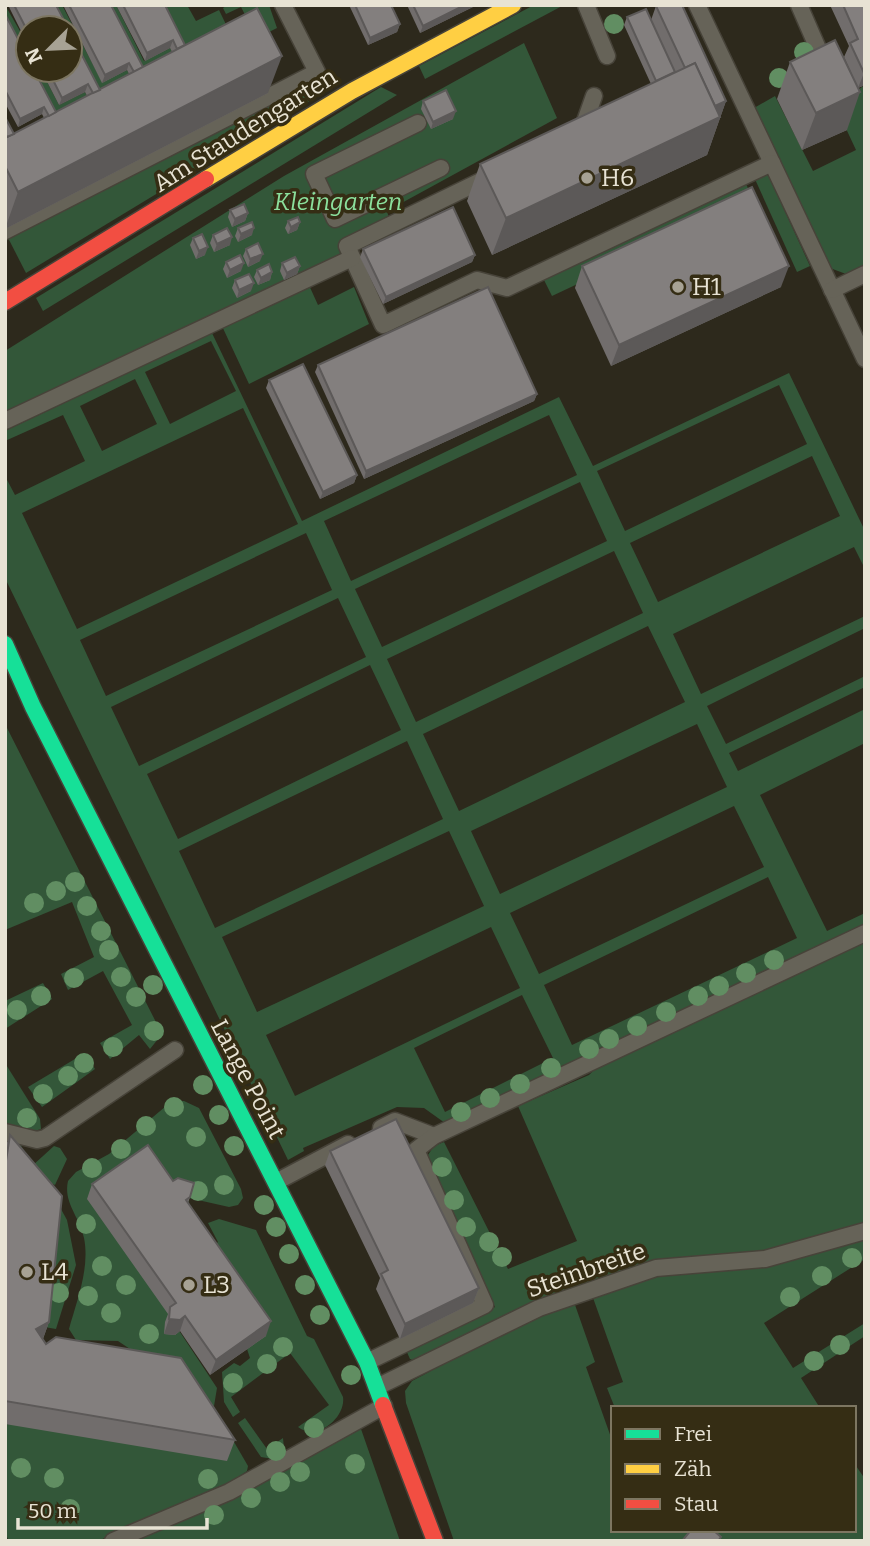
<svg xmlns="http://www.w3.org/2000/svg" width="870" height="1546" viewBox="0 0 870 1546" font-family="Bitter,serif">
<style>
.green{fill:#335739;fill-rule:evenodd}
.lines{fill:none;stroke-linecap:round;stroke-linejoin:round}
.lane-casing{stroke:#474339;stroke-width:19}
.fast-casing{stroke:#474339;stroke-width:19}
.slow-casing{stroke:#474339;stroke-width:19}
.jam-casing{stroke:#474339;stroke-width:19}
.lane{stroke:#666358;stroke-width:16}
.fast{stroke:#16e098;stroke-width:16}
.slow{stroke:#ffcf43;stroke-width:16}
.jam{stroke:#f24e42;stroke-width:16}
.tree{fill:#618e62}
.wall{fill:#716d6c}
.shaded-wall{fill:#5c5958}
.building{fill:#837f7e;stroke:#5c5958;stroke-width:2}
.poi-dot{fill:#a7a294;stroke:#352d14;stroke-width:2.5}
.labels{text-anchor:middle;stroke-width:7;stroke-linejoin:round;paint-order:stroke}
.street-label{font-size:24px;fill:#e8e3d4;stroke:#352d14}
.poi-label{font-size:24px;fill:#e8e3d4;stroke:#352d14;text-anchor:start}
.park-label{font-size:24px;font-style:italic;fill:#8be09c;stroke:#352d14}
</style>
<rect width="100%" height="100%" fill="#2d291c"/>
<!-- green -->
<g class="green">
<polygon points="5,5 28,45 28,70 41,70 59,105 85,92 95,112 59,131 5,27"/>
<polygon points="49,5 62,5 102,82 127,70 137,90 102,107 70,46 70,28 61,28"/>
<polygon points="104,5 116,5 144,61 170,48 180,67 146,85"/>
<polygon points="161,5 187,5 196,21 219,10 233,39 186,55"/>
<polygon points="228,5 269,5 277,28 257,38 241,7 226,14 223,8"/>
<polygon points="534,5 564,5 425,79 419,66"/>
<polygon points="524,43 557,118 387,211 392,228 342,256 5,415 5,351 284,176"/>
<polygon points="315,82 326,91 26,273 6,234"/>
<polygon points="865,85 865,266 846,274 830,268 754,108 775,96 813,171 856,150 835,105"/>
<polygon points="381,87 397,95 43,311 36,298"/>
<polygon points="767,172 810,266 797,272 754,177"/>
<polygon points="746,184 754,201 552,296 544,280"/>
<polygon points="308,283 318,305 354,287 369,324 249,384 221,324"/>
<path d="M 212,333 L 302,521 L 559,397 L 593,466 L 789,373 L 865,531 L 865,569 L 854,547 L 673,634 L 701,694 L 865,616 L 865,628 L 707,706 L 726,744 L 865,676 L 865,687 L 729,753 L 738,771 L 865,709 L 865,743 L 760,795 L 827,931 L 865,913 L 865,925 L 445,1123 L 424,1108 L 397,1107 L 303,1148 L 304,1151 L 288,1160 L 5,578 L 5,476 L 15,495 L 85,461 L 63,415 L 5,441 L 5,431 ZM 211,341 L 236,391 L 170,424 L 145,372 ZM 135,379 L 157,424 L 102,451 L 80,406 ZM 779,385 L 807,444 L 625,531 L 597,471 ZM 243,408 L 298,524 L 77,629 L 22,513 ZM 549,415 L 577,475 L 351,581 L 324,521 ZM 812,456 L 840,516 L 658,602 L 630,543 ZM 580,482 L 607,541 L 382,647 L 355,589 ZM 306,533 L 332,590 L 106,696 L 80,640 ZM 614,551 L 643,613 L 416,722 L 387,659 ZM 338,598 L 366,657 L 139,766 L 111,707 ZM 648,626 L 685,702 L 459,811 L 423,734 ZM 370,665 L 401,730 L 178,839 L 147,774 ZM 697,724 L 727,787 L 500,894 L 471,831 ZM 407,741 L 443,819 L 215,928 L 179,851 ZM 734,806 L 764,867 L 539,974 L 510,913 ZM 449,831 L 484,906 L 257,1012 L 222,937 ZM 768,877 L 797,938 L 572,1045 L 544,985 ZM 491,927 L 520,988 L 295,1096 L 266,1035 ZM 522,995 L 553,1058 L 445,1112 L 414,1048 Z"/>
<polygon points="5,724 162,1034 150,1049 139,1035 110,1059 100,1043 132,1025 103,971 68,990 61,974 94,957 72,902 5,930"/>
<polygon points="865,939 865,1224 769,1253 656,1263 415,1361 410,1359 406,1350 495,1307 426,1158 434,1146 444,1142 508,1269 577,1241 518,1106 589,1075 600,1064"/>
<polygon points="43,983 52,999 5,1029 5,1001"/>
<polygon points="85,1053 95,1069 42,1107 28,1087"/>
<polygon points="5,1063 40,1119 41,1129 35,1131 5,1123"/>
<path d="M 172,1101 L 184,1101 L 199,1108 L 241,1189 L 243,1198 L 238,1205 L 229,1207 L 189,1198 L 170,1317 L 217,1388 L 214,1406 L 140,1362 L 130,1349 L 118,1341 L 76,1340 L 69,1329 C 77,1300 90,1268 84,1238 C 80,1217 63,1203 68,1181 L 76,1172 L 109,1154 Z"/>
<polygon points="5,1139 18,1140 32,1166 54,1146 60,1148 67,1159 55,1185 5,1160"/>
<polygon points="56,1200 67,1220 76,1265 56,1329 44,1327"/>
<path d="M 219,1219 L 256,1230 L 307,1336 L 314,1339 L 343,1397 C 346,1418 316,1442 298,1427 L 329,1405 L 290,1353 L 231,1397 L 240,1412 L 233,1417 L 224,1402 L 222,1372 L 234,1363 L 240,1366 L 250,1358 L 247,1349 L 266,1335 L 207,1252 L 218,1242 L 208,1223 Z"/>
<polygon points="865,1236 865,1259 764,1323 793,1368 865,1323 865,1336 801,1378 820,1408 615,1408 607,1388 623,1382 592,1295 649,1275"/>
<path d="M 574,1302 L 595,1362 L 586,1367 L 613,1443 L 613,1530 L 854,1530 L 854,1463 L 865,1479 L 865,1541 L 454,1541 L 406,1403 L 405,1391 L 412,1381 C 465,1353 518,1322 574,1302 Z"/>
<polygon points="245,1418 267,1449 283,1438 284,1448 273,1459 261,1457 238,1423"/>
<polygon points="5,1424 230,1435 248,1466 247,1471 231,1482 98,1541 9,1541 5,1533"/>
<polygon points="361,1429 400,1541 132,1541 238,1496"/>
</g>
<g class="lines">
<!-- lane casing -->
<g class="lane-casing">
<g id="lane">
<polyline points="586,5 607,56"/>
<polyline points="697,5 772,163"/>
<polyline points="799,5 826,67"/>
<polyline points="418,123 314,174 335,219 441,168"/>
<polyline points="577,130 583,127 594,96"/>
<polyline points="489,177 347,246 383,325 477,280 507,288 772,163 865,359"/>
<polyline points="5,231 317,72 283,5"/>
<polyline points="832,290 865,274"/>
<polyline points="5,421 352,258"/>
<polyline points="381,1128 395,1121 434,1136"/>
<polyline points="5,1132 37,1140 45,1138 175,1050"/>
<polyline points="276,1182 348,1144"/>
<polyline points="367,1362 485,1305 416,1150 434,1136 865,933"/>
<polyline points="377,1387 539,1308 656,1268 765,1259 865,1231"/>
<polyline points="113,1541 229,1492 384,1406"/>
</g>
</g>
<!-- fast casing -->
<g class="fast-casing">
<polyline id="fast" points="5,644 33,707 367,1362 383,1405"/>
</g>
<!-- slow casing -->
<g class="slow-casing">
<polyline id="slow" points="206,179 352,91 513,5"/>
</g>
<!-- jam casing -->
<g class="jam-casing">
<g id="jam">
<polyline points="5,302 206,179"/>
<polyline points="383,1405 435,1541"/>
</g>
</g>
<!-- lane -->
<use href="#lane" class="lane"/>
<!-- fast -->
<use href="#fast" class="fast"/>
<!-- slow -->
<use href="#slow" class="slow"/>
<!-- jam -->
<use href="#jam" class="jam"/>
</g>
<!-- trees -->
<g class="tree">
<circle cx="614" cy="24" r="10"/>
<circle cx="804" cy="52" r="10"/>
<circle cx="779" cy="78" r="10"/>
<circle cx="75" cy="882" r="10"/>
<circle cx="56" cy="891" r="10"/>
<circle cx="34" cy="903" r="10"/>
<circle cx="87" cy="906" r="10"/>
<circle cx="101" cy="931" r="10"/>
<circle cx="109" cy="950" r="10"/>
<circle cx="774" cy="960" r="10"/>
<circle cx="746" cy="973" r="10"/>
<circle cx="121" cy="977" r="10"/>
<circle cx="74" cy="978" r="10"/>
<circle cx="153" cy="985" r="10"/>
<circle cx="719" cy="986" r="10"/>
<circle cx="41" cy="996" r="10"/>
<circle cx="698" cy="996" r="10"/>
<circle cx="136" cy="997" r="10"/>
<circle cx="17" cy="1010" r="10"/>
<circle cx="666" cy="1012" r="10"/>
<circle cx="637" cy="1026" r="10"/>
<circle cx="154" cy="1031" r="10"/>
<circle cx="609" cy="1039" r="10"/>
<circle cx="113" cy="1047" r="10"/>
<circle cx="589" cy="1049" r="10"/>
<circle cx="84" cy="1063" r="10"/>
<circle cx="551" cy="1068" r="10"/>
<circle cx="68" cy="1076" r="10"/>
<circle cx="520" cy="1084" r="10"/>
<circle cx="203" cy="1085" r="10"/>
<circle cx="43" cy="1094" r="10"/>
<circle cx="490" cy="1098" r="10"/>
<circle cx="174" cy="1107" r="10"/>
<circle cx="461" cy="1112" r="10"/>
<circle cx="219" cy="1115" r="10"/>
<circle cx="27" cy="1118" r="10"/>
<circle cx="146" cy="1126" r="10"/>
<circle cx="196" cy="1137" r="10"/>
<circle cx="234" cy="1146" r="10"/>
<circle cx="121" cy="1149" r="10"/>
<circle cx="442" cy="1167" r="10"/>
<circle cx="92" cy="1168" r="10"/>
<circle cx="224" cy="1185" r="10"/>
<circle cx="198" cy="1191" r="10"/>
<circle cx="454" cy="1200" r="10"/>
<circle cx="264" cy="1205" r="10"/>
<circle cx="86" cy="1224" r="10"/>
<circle cx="276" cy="1227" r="10"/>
<circle cx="466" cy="1227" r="10"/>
<circle cx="489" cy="1242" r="10"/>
<circle cx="289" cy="1254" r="10"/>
<circle cx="502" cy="1257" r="10"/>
<circle cx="852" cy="1258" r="10"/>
<circle cx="102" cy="1266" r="10"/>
<circle cx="822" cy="1276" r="10"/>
<circle cx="126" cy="1285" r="10"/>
<circle cx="305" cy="1285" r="10"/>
<circle cx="59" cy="1293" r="10"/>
<circle cx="88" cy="1296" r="10"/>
<circle cx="790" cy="1297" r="10"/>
<circle cx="111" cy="1313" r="10"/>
<circle cx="320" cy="1315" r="10"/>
<circle cx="149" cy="1334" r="10"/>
<circle cx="840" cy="1345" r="10"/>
<circle cx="283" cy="1347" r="10"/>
<circle cx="814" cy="1361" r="10"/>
<circle cx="267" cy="1364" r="10"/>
<circle cx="351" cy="1375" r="10"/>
<circle cx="233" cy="1383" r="10"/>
<circle cx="314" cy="1428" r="10"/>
<circle cx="276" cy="1451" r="10"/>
<circle cx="355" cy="1464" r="10"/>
<circle cx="21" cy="1468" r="10"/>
<circle cx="300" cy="1472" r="10"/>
<circle cx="54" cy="1478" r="10"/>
<circle cx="208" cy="1479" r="10"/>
<circle cx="280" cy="1482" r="10"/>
<circle cx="251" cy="1498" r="10"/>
<circle cx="70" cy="1509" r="10"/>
<circle cx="214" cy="1515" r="10"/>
</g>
<!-- wall -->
<g class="wall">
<polygon points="8,5 56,5 28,28 28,45"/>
<polygon points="63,5 111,5 143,67 172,52 170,48 145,61 116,5 165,5 185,45 268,93 5,229 5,117 14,134 44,118 42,114 18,127 5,103 5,14 56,112 87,96 85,92 59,105 41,70 70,70 100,90 129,74 127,70 102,83"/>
<polygon points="349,5 391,5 400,24 397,32 368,45"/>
<polygon points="407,5 477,5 420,33"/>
<polygon points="830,5 865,5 865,85 858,88 844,57 849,46"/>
<polygon points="656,6 726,101 707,155 492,255 467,201 480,164 651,84 624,25 627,17 651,20"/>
<polygon points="790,62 847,130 802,150 777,99"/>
<polygon points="423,101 453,119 431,129 421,109"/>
<polygon points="230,210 248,213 245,221 232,227 228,217"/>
<polygon points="288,221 300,222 297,230 288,234 285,228"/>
<polygon points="238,228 252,235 238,242 235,236"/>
<polygon points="213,235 230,245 214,252 210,243"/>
<polygon points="193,238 205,255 196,259 190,245"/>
<polygon points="246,249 260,261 248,267 243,256"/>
<polygon points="363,249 475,255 472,262 383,304 360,257"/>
<polygon points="226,262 241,271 227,278 223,269"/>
<polygon points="282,263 300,266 297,274 284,280 280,271"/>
<polygon points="582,266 781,287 611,366 575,288"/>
<polygon points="257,270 272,272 270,280 258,285 254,277"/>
<polygon points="235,280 251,291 237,298 232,288"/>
<polygon points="318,365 537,394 534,401 364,479 315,372"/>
<polygon points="269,380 357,475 354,483 320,499 266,388"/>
<polygon points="10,1135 49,1322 43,1339 46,1344 235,1440 227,1461 5,1424 5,1148"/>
<polygon points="330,1151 479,1288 473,1303 400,1339 376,1289 380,1278 325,1165"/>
<polygon points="173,1181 190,1197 188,1203 266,1336 210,1375 180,1331 175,1335 164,1334 165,1322 168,1314 87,1199 92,1184"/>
</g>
<!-- shaded-wall -->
<g class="shaded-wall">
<polygon points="465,5 477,5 420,33 423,26"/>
<polygon points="400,24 397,32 368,45 370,38"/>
<polygon points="173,40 170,48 145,61 147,53"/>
<polygon points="282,56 268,93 5,229 18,192"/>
<polygon points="129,63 127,70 102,83 105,75"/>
<polygon points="865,72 865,85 858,88 864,73"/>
<polygon points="88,84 85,92 59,105 62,98"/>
<polygon points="860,92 847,130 802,150 816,113"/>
<polygon points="726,101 707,155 492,255 506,218 704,110"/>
<polygon points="44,107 42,114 18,127 20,119"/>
<polygon points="456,111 453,119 431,129 433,122"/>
<polygon points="248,213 245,221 232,227 235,219"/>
<polygon points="300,222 297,230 288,234 291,227"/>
<polygon points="254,228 252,235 238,242 241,234"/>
<polygon points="232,237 230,245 214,252 217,244"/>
<polygon points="208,247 205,255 196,259 199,251"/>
<polygon points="263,254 260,261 248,267 250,259"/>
<polygon points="475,255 472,262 383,304 386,297"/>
<polygon points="244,263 241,271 227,278 230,270"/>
<polygon points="300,266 297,274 284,280 287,273"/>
<polygon points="789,266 781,287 611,366 619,345"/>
<polygon points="272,272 270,280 258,285 261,278"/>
<polygon points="254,283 251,291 237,298 239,290"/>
<polygon points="537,394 534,401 364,479 366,471"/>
<polygon points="357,475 354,483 320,499 323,492"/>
<polygon points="479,1288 473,1303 400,1339 405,1324"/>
<polygon points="185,1316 180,1331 175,1335 164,1334 169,1319"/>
<polygon points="271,1321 266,1336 210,1375 216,1360"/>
<polygon points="49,1322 41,1344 36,1329"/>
</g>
<!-- building -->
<g class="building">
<polygon points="14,5 56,5 68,28 28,28 28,32"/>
<polygon points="69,5 111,5 143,67 134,72 129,63 105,75"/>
<polygon points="123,5 165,5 185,45 177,49 173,40 147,53"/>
<polygon points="355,5 391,5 400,24 370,38"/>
<polygon points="413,5 465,5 423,26"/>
<polygon points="658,5 682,5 726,101 715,106 695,63 685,68 656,6"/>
<polygon points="843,5 865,5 865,72 864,73 850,43 858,39"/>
<polygon points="257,8 282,56 18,192 5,166 5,138"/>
<polygon points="646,9 675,72 656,81 627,17"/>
<polygon points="5,14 28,58 28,70 34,70 56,112 49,116 44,107 20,119 5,90"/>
<polygon points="70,32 100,90 93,93 88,84 62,98 48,70 70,70"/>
<polygon points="835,40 860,92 816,113 790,62"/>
<polygon points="695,63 720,117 506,218 480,164"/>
<polygon points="446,90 456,111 433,122 423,101"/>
<polygon points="5,117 14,134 7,137 5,133"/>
<polygon points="752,187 789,266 619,345 582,266"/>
<polygon points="244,204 248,213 235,219 230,210"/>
<polygon points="453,207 475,255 386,297 363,249"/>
<polygon points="298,217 300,222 291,227 288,221"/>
<polygon points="252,222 254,228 241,234 238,228"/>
<polygon points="227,228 232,237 217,244 213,235"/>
<polygon points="202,234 208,247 199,251 193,238"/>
<polygon points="258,243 263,254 250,259 246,249"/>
<polygon points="240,255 244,263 230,270 226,262"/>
<polygon points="295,257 300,266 287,273 282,263"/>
<polygon points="269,264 272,272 261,278 257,270"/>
<polygon points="249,274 254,283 239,290 235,280"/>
<polygon points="488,287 537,394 366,471 318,365"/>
<polygon points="303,364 357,475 323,492 269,380"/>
<polygon points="396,1119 479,1288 405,1324 381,1274 388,1270 330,1151"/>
<polygon points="10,1135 62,1196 49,1322 36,1329 46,1344 56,1337 181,1358 235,1440 5,1401 5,1167"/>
<polygon points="148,1145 173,1181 178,1178 194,1183 190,1197 186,1200 271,1321 216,1360 185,1316 180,1320 169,1319 170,1307 176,1303 92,1184"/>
<polygon points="691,1530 713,1530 721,1537 718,1541 682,1541"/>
</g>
<!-- markers -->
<g class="poi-dot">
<circle cx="587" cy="178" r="7"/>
<circle cx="678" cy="287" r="7"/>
<circle cx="27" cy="1272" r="7"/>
<circle cx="189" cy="1285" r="7"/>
</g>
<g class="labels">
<!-- street labels -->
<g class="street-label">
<text transform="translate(245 130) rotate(-32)" y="8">Am Staudengarten</text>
<text transform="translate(248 1079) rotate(62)" y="8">Lange Point</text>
<text transform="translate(586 1270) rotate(-19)" y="8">Steinbreite</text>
</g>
<!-- poi labels -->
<g class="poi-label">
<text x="601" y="186">H6</text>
<text x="692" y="295">H1</text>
<text x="41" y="1280">L4</text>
<text x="203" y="1293">L3</text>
</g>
<!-- park labels -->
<g class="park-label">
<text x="338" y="210">Kleingarten</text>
</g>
</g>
<!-- border -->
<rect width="870" height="1546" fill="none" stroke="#e8e3d4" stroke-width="14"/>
<!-- legend -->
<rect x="611" y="1406" width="245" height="126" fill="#352d14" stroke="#7d7661" stroke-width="2"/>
<rect x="625" y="1429" width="35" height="10" fill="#16e098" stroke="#7d7661" stroke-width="2"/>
<text x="674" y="1441" font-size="21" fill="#e8e3d4">Frei</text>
<rect x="625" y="1464" width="35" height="10" fill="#ffcf43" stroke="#7d7661" stroke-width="2"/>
<text x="674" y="1476" font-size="21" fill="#e8e3d4">Zäh</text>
<rect x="625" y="1499" width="35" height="10" fill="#f24e42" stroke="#7d7661" stroke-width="2"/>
<text x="674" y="1511" font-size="21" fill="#e8e3d4">Stau</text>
<!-- north arrow -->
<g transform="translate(49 49) rotate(246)"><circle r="33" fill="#352d14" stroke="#7d7661" stroke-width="2"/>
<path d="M0-5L12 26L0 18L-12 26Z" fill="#a7a294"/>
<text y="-10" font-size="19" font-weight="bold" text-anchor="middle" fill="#e8e3d4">N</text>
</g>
<!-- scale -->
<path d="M18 1518v10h189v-10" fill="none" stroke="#e8e3d4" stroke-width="3.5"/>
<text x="28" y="1518" font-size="21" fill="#e8e3d4" stroke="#352d14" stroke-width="5" paint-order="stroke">50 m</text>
</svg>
